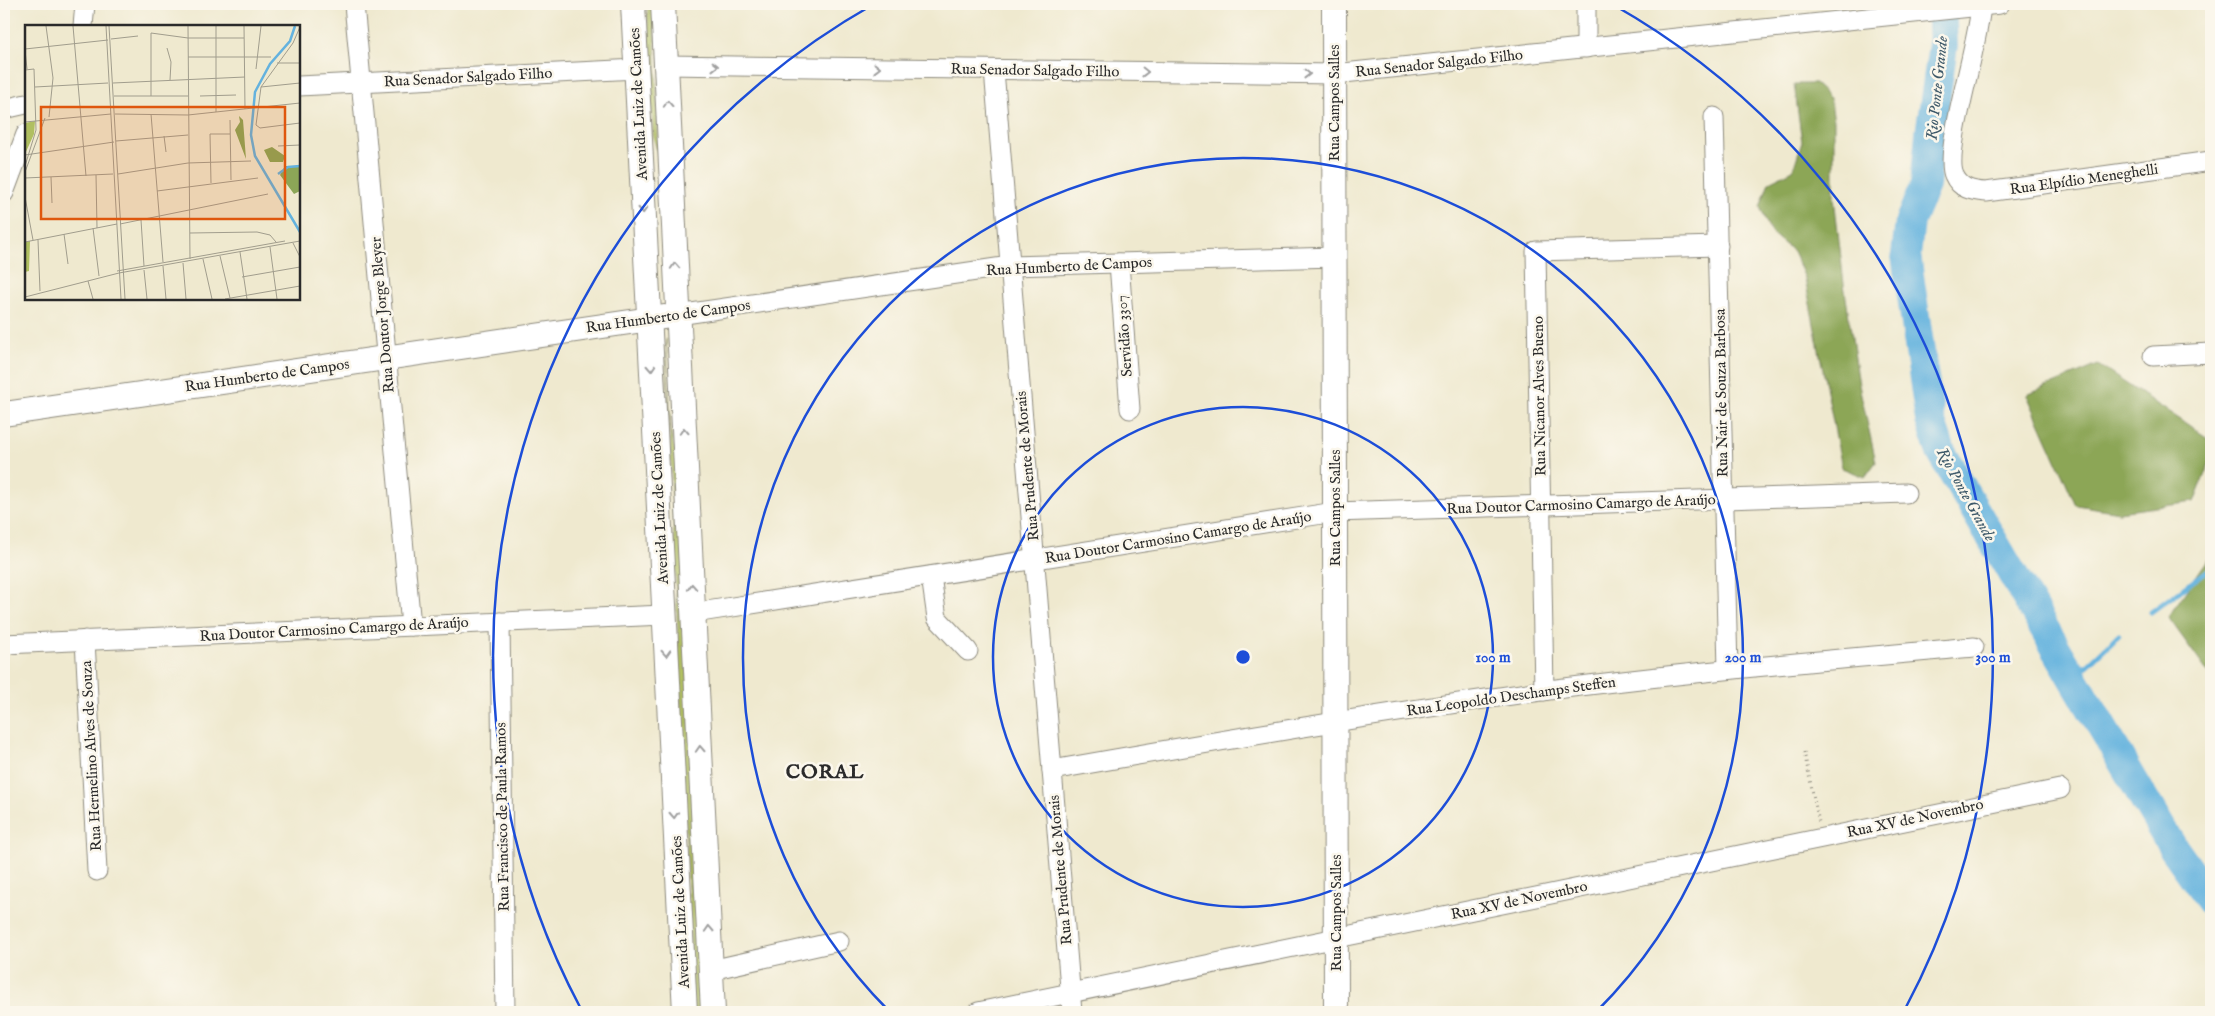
<svg xmlns="http://www.w3.org/2000/svg" width="2215" height="1016" viewBox="0 0 2215 1016" font-family="'IM FELL English',serif">
<style>
.green{fill:#b0bf61;stroke:#6e7546}
.forest{fill:#8ca657;stroke:#5c6841}
.lines{fill:none;stroke-linecap:round;stroke-linejoin:round}
.stream{stroke:#64b2de;stroke-width:5}
.river{stroke:#64b2de;stroke-width:30}
.minor-casing{stroke:#8d8a7d;stroke-width:21}
.major-casing{stroke:#8d8a7d;stroke-width:26}
.path{stroke:#8d8a7d;stroke-width:3;stroke-dasharray:1 4;stroke-linecap:butt}
.minor{stroke:#fff;stroke-width:19}
.major{stroke:#fff;stroke-width:24}
.oneway{stroke:#a0a0a0}
.ring{fill:none;stroke:#1d4ed8;stroke-width:2.5}
.labels{text-anchor:middle;stroke-width:5;stroke-linejoin:round;paint-order:stroke}
.street-label{font-size:15px;fill:#2b2b2b;stroke:#fbf7ec}
.water-label{font-size:16px;font-style:italic;fill:#3f5a6a;stroke:#fbf7ec}
.district-label{font-size:20px;font-weight:bold;letter-spacing:1px;fill:#2b2b2b;stroke:#fbf7ec}
.inset-river{fill:none;stroke:#64b2de;stroke-width:2.5}
.inset-road{fill:none;stroke:#a19d8d;stroke-width:1}
.view{fill:#df570e;fill-opacity:0.15;stroke:#df570e;stroke-width:2.5}
.inset-edge{fill:none;stroke:#2b2b2b;stroke-width:2.5}
.centre{fill:#1d4ed8;stroke:#fbf7ec;stroke-width:2.5}
.ring-label{font-size:15px;text-anchor:middle;font-weight:bold;fill:#1d4ed8;stroke:#fbf7ec;stroke-width:5;stroke-linejoin:round;paint-order:stroke}
</style>
<rect width="100%" height="100%" fill="#fbf7ec"/>
<filter id="ink" filterUnits="userSpaceOnUse"><feTurbulence type="fractalNoise" baseFrequency=".02" numOctaves="2"/><feDisplacementMap in="SourceGraphic" scale="10" xChannelSelector="R" yChannelSelector="G"/><feConvolveMatrix kernelMatrix="1 2 1 2 8 2 1 2 1" color-interpolation-filters="sRGB"/></filter>
<filter id="wash" filterUnits="userSpaceOnUse"><feTurbulence type="fractalNoise" baseFrequency=".0096" numOctaves="4" result="noise"/><feDisplacementMap in="SourceGraphic" scale="20" xChannelSelector="R" yChannelSelector="G"/><feGaussianBlur stdDeviation="1.12" result="paint"/><feColorMatrix in="noise" values="0 0 0 0 0 0 0 0 0 0 0 0 0 0 0 0 0 1.4 0 .05"/><feComposite in="paint" operator="in"/></filter>
<g filter="url(#wash)">
<rect width="100%" height="100%" fill="#efe9cf"/>
<!-- green -->
<g class="green">
<polygon points="647,4 654,4 659,157 653,136"/>
<polygon points="666,339 671,434 679,465 702,1012 693,1012"/>
</g>
<!-- forest -->
<g class="forest">
<polygon points="1794,84 1815,84 1830,98 1834,120 1834,197 1844,284 1859,385 1876,462 1865,477 1842,468 1805,278 1793,251 1771,233 1760,207 1769,182 1793,170 1802,142"/>
<polygon points="2098,365 2211,440 2211,458 2194,502 2119,512 2076,505 2027,395"/>
<polygon points="2211,555 2211,677 2168,617"/>
</g>
<g class="lines">
<!-- stream -->
<g class="stream">
<polyline points="2151,612 2211,568"/>
<polyline points="2076,682 2082,670 2119,635"/>
</g>
<!-- river -->
<polyline class="river" points="1941,4 1943,45 1930,134 1925,185 1910,221 1906,255 1930,420 1941,452 2170,843 2211,901"/>
</g>
</g>
<g filter="url(#ink)">
<g class="lines">
<!-- minor casing -->
<g class="minor-casing">
<g id="minor">
<polyline points="354,4 411,626"/>
<polyline points="1586,4 1586,48"/>
<path d="M 1981,4 C 1980,41 1943,151 1954,175 C 1960,189 1972,191 1986,192 L 2211,161"/>
<polyline points="83,26 85,4"/>
<polyline points="666,65 1334,74 2000,4"/>
<polyline points="994,70 1072,1012"/>
<polyline points="299,86 637,69"/>
<polyline points="4,109 26,104"/>
<polyline points="1714,117 1728,669"/>
<polyline points="4,193 26,134"/>
<polyline points="1119,263 1130,409"/>
<polyline points="678,315 1010,266 1335,257"/>
<polyline points="2153,356 2211,353"/>
<polyline points="931,576 937,618 968,651"/>
<polyline points="694,613 1335,512 1906,493"/>
<polyline points="500,622 505,1012"/>
<polyline points="85,640 97,871"/>
<polyline points="4,644 664,615"/>
<polyline points="1544,691 1536,251 1718,246"/>
<path d="M 1052,770 C 1215,741 1377,714 1541,691 C 1685,672 1829,660 1974,647"/>
<polyline points="711,970 839,941"/>
<polyline points="978,1012 2060,789"/>
</g>
</g>
<!-- major casing -->
<g class="major-casing">
<g id="major">
<polyline points="633,4 685,1012"/>
<polyline points="663,4 713,1012"/>
<polyline points="1334,4 1336,1012"/>
<polyline points="4,414 664,317"/>
</g>
</g>
<!-- path -->
<polyline class="path" points="1804,752 1819,822"/>
<!-- minor -->
<use href="#minor" class="minor"/>
<!-- major -->
<use href="#major" class="major"/>
</g>
<!-- one-way arrows -->
<defs><path id="oneway-chevron" d="M-2-3.5L2.5 0L-2 3.5" fill="none" stroke-width="1.6" stroke-linecap="round" stroke-linejoin="round" transform="scale(1.25)"/></defs>
<g class="oneway">
<use href="#oneway-chevron" transform="translate(715 66) rotate(1)"/>
<use href="#oneway-chevron" transform="translate(877 68) rotate(1)"/>
<use href="#oneway-chevron" transform="translate(1145 72) rotate(1)"/>
<use href="#oneway-chevron" transform="translate(1307 74) rotate(1)"/>
<use href="#oneway-chevron" transform="translate(668 104) rotate(-93)"/>
<use href="#oneway-chevron" transform="translate(643 210) rotate(87)"/>
<use href="#oneway-chevron" transform="translate(675 266) rotate(-93)"/>
<use href="#oneway-chevron" transform="translate(651 368) rotate(87)"/>
<use href="#oneway-chevron" transform="translate(684 431) rotate(-93)"/>
<use href="#oneway-chevron" transform="translate(692 587) rotate(-93)"/>
<use href="#oneway-chevron" transform="translate(666 653) rotate(87)"/>
<use href="#oneway-chevron" transform="translate(700 749) rotate(-93)"/>
<use href="#oneway-chevron" transform="translate(674 815) rotate(87)"/>
<use href="#oneway-chevron" transform="translate(709 929) rotate(-93)"/>
</g>
</g>
<!-- distance rings -->
<g class="ring">
<circle cx="1243" cy="657" r="250"/>
<path d="M889 1011A500 500 0 1 1 1597 1011"/>
<path d="M581 1009A750 750 0 0 1 874 4M1612 4A750 750 0 0 1 1905 1009"/>
</g>
<g class="labels">
<!-- street labels -->
<g class="street-label">
<text transform="translate(1439 63) rotate(-6)" y="5">Rua Senador Salgado Filho</text>
<text transform="translate(1035 70) rotate(1)" y="5">Rua Senador Salgado Filho</text>
<text transform="translate(468 77) rotate(-3)" y="5">Rua Senador Salgado Filho</text>
<text transform="translate(1334 103) rotate(-90)" y="5">Rua Campos Salles</text>
<text transform="translate(638 104) rotate(-93)" y="5">Avenida Luiz de Camões</text>
<text transform="translate(2084 179) rotate(-8)" y="5">Rua Elpídio Meneghelli</text>
<text transform="translate(1069 266) rotate(-3)" y="5">Rua Humberto de Campos</text>
<text transform="translate(382 315) rotate(-95)" y="5">Rua Doutor Jorge Bleyer</text>
<text transform="translate(668 316) rotate(-8)" y="5">Rua Humberto de Campos</text>
<text transform="translate(1124 336) rotate(-94)" y="5">Servidão 3307</text>
<text transform="translate(267 375) rotate(-8)" y="5">Rua Humberto de Campos</text>
<text transform="translate(1721 393) rotate(-91)" y="5">Rua Nair de Souza Barbosa</text>
<text transform="translate(1539 396) rotate(-91)" y="5">Rua Nicanor Alves Bueno</text>
<text transform="translate(1027 466) rotate(-95)" y="5">Rua Prudente de Morais</text>
<text transform="translate(1581 504) rotate(-2)" y="5">Rua Doutor Carmosino Camargo de Araújo</text>
<text transform="translate(659 508) rotate(-93)" y="5">Avenida Luiz de Camões</text>
<text transform="translate(1335 508) rotate(-90)" y="5">Rua Campos Salles</text>
<text transform="translate(1178 537) rotate(-9)" y="5">Rua Doutor Carmosino Camargo de Araújo</text>
<text transform="translate(334 629) rotate(-3)" y="5">Rua Doutor Carmosino Camargo de Araújo</text>
<text transform="translate(1511 696) rotate(-8)" y="5">Rua Leopoldo Deschamps Steffen</text>
<text transform="translate(91 756) rotate(-93)" y="5">Rua Hermelino Alves de Souza</text>
<text transform="translate(502 817) rotate(-91)" y="5">Rua Francisco de Paula Ramos</text>
<text transform="translate(1915 818) rotate(-12)" y="5">Rua XV de Novembro</text>
<text transform="translate(1060 870) rotate(-95)" y="5">Rua Prudente de Morais</text>
<text transform="translate(1519 900) rotate(-12)" y="5">Rua XV de Novembro</text>
<text transform="translate(680 912) rotate(-93)" y="5">Avenida Luiz de Camões</text>
<text transform="translate(1336 913) rotate(-90)" y="5">Rua Campos Salles</text>
</g>
<!-- water labels -->
<g class="water-label">
<text transform="translate(1936 88) rotate(-84)" y="6">Rio Ponte Grande</text>
<text transform="translate(1967 494) rotate(61)" y="6">Rio Ponte Grande</text>
</g>
<!-- district labels -->
<g class="district-label">
<text x="825" y="778">CORAL</text>
</g>
</g>
<!-- overview -->
<g transform="translate(25 25)">
<rect width="275" height="275" fill="#efe9cf"/>
<path d="M 10,96 L 9,109 L 0,129 L 0,98 ZM 5,216 L 4,246 L 0,247 L 0,217 Z" fill="#b0bf61"/>
<path d="M 214,91 L 218,95 L 221,134 L 210,105 L 215,97 ZM 247,122 L 260,131 L 258,137 L 245,137 L 239,125 ZM 260,141 L 275,141 L 275,166 L 269,169 L 255,150 Z" fill="#8ca657"/>
<path class="inset-river" d="M 270,1 L 265,16 L 245,39 L 230,67 L 226,110 L 230,131 L 275,207M 253,149 L 263,142 L 275,141"/>
<path class="inset-road" d="M 21,1 L 28,53 L 24,92M 48,1 L 61,151M 81,1 L 96,274M 84,1 L 100,274M 163,1 L 165,234M 219,1 L 220,84M 275,2 L 268,18 L 236,62 L 231,100 L 235,103 L 275,98M 86,14 L 113,11M 142,23 L 146,37 L 145,55M 0,24 L 83,15M 0,25 L 2,44M 163,32 L 246,32M 252,38 L 275,38M 231,44 L 236,1M 0,45 L 9,44 L 11,105 L 0,141M 88,58 L 220,52M 10,62 L 83,58M 236,62 L 275,58M 89,71 L 163,71M 126,71 L 126,8 L 163,13 L 219,13M 175,71 L 211,70M 191,87 L 191,1M 90,89 L 163,90 L 275,78M 126,89 L 138,237M 205,95 L 206,155M 0,97 L 86,89M 139,111 L 141,127M 91,116 L 163,110M 253,121 L 275,120M 0,130 L 89,117M 0,147 L 20,93M 93,149 L 163,138 L 226,136M 71,150 L 72,203M 26,152 L 27,178M 0,153 L 88,149M 186,158 L 185,109 L 205,109M 132,166 L 233,153M 0,172 L 8,215M 116,195 L 119,241M 95,199 L 243,169M 68,203 L 74,251M 165,208 L 232,207 L 245,210 L 251,217M 39,209 L 43,239M 13,215 L 15,266M 0,217 L 92,199M 268,218 L 275,232M 245,222 L 252,274M 215,227 L 222,274M 195,231 L 205,273M 178,234 L 187,274M 158,238 L 161,274M 138,241 L 141,274M 119,245 L 122,274M 92,246 L 260,216M 217,252 L 275,242M 63,256 L 68,274M 0,272 L 94,248 L 275,216M 200,274 L 275,261"/>
<path class="view" d="M 16,82 L 260,82 L 260,194 L 16,194 Z"/>
<rect width="275" height="275" class="inset-edge"/>
</g>
<circle cx="1243" cy="657" r="8" class="centre"/>
<g class="ring-label">
<text x="1493" y="662">100 m</text>
<text x="1743" y="662">200 m</text>
<text x="1993" y="662">300 m</text>
</g>
<!-- margin -->
<rect width="2215" height="1016" fill="none" stroke="#fbf7ec" stroke-width="20"/>
</svg>
